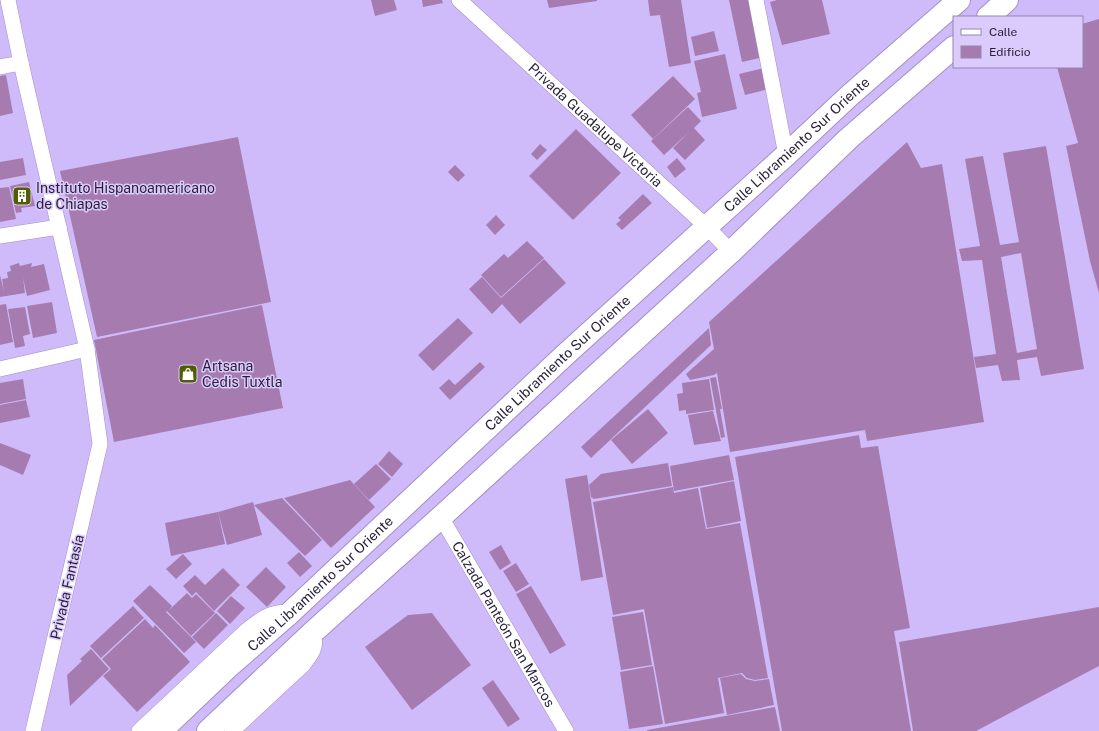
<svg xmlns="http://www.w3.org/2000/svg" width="1099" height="731" viewBox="0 0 1099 731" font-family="'Public Sans',sans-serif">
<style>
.building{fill:#a67cb0;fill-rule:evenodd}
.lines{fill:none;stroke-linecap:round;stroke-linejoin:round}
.street-casing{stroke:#a38eca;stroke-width:16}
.primary-casing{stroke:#a38eca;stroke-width:24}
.street{stroke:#fff;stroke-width:15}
.primary{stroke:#fff;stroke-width:22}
.labels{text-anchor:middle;stroke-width:3;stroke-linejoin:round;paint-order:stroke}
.street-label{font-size:14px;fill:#271e36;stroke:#dbcbfd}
.poi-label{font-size:14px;fill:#271e36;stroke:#dbcbfd;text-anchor:start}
</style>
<rect width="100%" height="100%" fill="#d0bbfa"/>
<!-- building -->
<g class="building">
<polygon points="371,0 394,0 397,10 375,16"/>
<polygon points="422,0 442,0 443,3 423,7"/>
<polygon points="547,0 597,0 597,1 549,8"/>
<polygon points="648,0 681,0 691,63 669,67 660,15 650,16"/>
<polygon points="729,0 751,0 764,57 742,62"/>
<polygon points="777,0 822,0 830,34 782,45 770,2"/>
<polygon points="1099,19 1099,293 1090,261 1066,146 1078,143 1057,67 1082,67 1082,24"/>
<polygon points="714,31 719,51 695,56 691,37"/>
<polygon points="725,54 737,109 702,117 697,93 701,92 694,61"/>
<polygon points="768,67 773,88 745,95 739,74"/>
<polygon points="6,75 13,113 0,116 0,76"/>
<polygon points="673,76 695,99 653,139 631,115"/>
<polygon points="688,107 701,121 694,128 705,140 685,160 673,148 689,132 664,155 651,141"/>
<polygon points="576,129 621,173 573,220 529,176"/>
<polygon points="238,137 271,302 97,337 60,171"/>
<polygon points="907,142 921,168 942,164 984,422 867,441 865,430 730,452 717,373 714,375 690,380 686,374 714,349 709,322"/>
<polygon points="540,144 547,150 537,160 531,154"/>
<path d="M 1046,146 L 1084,369 L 1041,376 L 1037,357 L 1017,360 L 1020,380 L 1002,381 L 998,365 L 976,368 L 974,357 L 996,354 L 982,260 L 962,261 L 959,249 L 980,246 L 965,159 L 983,156 L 1000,245 L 1019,242 L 1003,153 ZM 1021,253 L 1037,349 L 1017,353 L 1001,257 Z"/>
<polygon points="23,158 26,175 0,180 0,162"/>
<polygon points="677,158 686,169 675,178 667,167"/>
<polygon points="455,165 465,175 458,182 448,172"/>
<polygon points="29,182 35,206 21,208 22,212 16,213 10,186"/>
<polygon points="9,187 16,219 0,222 0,188"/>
<polygon points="643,194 652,203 622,230 616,224 621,220 618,218"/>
<polygon points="496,215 505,225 495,235 486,225"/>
<polygon points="527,241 544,258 501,297 481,275 504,254 508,258"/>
<polygon points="544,259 566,283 520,324 502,304 492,314 469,289 482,277 501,298"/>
<polygon points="19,263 20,266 32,263 31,267 44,264 50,290 27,296 23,278 25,293 0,297 0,275 4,292 2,279 8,278 7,272 11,271 10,266"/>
<polygon points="52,302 57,333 33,338 27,306"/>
<polygon points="6,304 13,342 0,345 0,305"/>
<polygon points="262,305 283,408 114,442 94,340"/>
<polygon points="25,307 30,334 23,336 25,346 15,348 8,309"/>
<polygon points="458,318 473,333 433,371 418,355"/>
<polygon points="709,328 711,345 591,458 581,447"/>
<polygon points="480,362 485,367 450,400 439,388 449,379 455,385"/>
<polygon points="716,377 722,409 720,409 725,437 721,438 710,378"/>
<polygon points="23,379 26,399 0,404 0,383"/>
<polygon points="709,379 714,410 686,414 686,410 679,411 677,394 683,393 682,383"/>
<polygon points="26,400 30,417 0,423 0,405"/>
<polygon points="648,409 668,433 632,464 611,440"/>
<polygon points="713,411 721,441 694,445 688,415"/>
<polygon points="859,435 861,448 878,446 910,628 894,631 911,731 782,731 735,457"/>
<polygon points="0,443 31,455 23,475 0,465"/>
<polygon points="389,451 403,464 392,477 378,464"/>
<polygon points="729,455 734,480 674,491 670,466"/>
<polygon points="668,463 672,486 594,499 591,497 589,485 601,474"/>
<polygon points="376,464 391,479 369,500 354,484"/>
<polygon points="587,475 603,577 581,581 565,479"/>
<polygon points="350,480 375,507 331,548 284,498"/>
<polygon points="734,481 741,521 707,528 700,488"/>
<polygon points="673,487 674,493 698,488 706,529 740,523 768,678 755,680 747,678 742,673 718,678 724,713 665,724 644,609 613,615 593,502"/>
<polygon points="282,498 322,540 305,556 254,505"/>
<polygon points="253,502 262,535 227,545 218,512"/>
<polygon points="218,512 225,544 171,556 165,523"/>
<polygon points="501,545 511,563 500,570 489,552"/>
<polygon points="299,552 312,566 300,577 287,563"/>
<polygon points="183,554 192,564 176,579 166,569"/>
<polygon points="516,563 529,584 516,592 503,571"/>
<polygon points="266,567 286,587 267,607 246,587"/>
<polygon points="223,568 240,585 214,611 196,592 192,596 183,586 195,575 205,585"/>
<polygon points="150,585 172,606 169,610 187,593 192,598 196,594 215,613 191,636 167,611 166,612 196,642 184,653 133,601"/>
<polygon points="531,586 566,645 550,654 516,594"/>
<polygon points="231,596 245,608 230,624 217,611"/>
<polygon points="133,606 144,618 101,658 90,646"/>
<polygon points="1099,607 1099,666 976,731 913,731 899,642"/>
<polygon points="643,612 652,665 621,670 612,617"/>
<polygon points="216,613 228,625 204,649 192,637"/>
<polygon points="432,613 471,665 412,710 365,647 408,615"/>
<polygon points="145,619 153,628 155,625 190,662 137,712 103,676 111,669 102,659"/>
<polygon points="91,649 109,669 70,706 67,675 82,661 80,659"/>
<polygon points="653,666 663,724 629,729 620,672"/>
<polygon points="741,674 746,679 755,681 769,679 774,705 727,715 720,678"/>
<polygon points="493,680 520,719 508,727 482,688"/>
<polygon points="775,707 780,731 647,731 647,730"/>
</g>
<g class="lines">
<!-- street casing -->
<g class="street-casing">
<g id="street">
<polyline points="8,0 21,63 87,349 100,444 33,731"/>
<path id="s1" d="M 459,0 L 707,227 L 731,252"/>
<polyline points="756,0 786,155"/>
<polyline points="0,67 21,63"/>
<polyline points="0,236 59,227"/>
<polyline points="0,369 87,349"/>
<path id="s2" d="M 441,517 L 566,731"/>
<path d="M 139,731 L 246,631 C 259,620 272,610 290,613"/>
<path d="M 232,731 L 303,665 C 311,655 319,645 312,633"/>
</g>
</g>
<!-- primary casing -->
<g class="primary-casing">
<g id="primary">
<polyline points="988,17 1007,0"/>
<path id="s3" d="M 161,731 L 227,668 L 290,613 L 566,354 L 786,155 L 849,96 L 959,0"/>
<polyline points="208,731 312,633 441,517 731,252 848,139 954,47"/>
</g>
</g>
<!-- street -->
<use href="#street" class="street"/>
<!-- primary -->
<use href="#primary" class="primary"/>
</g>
<!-- icons -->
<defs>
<g id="building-square" transform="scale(1)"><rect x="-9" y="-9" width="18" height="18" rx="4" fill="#4f5e00" stroke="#dbcbfd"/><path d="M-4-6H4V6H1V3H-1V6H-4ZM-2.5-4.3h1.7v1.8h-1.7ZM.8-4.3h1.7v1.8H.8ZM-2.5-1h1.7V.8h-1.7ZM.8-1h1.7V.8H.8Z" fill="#fff"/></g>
<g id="shop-square" transform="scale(1)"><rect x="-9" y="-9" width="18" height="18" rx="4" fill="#4f5e00" stroke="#dbcbfd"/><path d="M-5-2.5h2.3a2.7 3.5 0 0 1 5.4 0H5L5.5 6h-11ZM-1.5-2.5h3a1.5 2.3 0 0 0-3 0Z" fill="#fff"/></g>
</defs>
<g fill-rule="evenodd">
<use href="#building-square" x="22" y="196"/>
<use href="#shop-square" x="188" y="374"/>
</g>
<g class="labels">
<!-- street labels -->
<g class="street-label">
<text dy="5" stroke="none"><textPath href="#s1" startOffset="185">Privada Guadalupe Victoria</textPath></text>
<text dy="5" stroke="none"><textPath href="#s3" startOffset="865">Calle Libramiento Sur Oriente</textPath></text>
<text dy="5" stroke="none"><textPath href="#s3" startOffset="541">Calle Libramiento Sur Oriente</textPath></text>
<text dy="5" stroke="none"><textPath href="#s3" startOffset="217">Calle Libramiento Sur Oriente</textPath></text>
<text transform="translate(67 587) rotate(-77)" y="5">Privada Fantasía</text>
<text dy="5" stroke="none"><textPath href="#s2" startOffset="124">Calzada Panteón San Marcos</textPath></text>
</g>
<!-- poi labels -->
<g class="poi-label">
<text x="36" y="193">Instituto Hispanoamericano<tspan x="36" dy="16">de Chiapas</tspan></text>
<text x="202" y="371">Artsana<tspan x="202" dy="16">Cedis Tuxtla</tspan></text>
</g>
</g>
<!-- legend -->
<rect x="953" y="16" width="130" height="52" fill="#dbcbfd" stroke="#9386ad"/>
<rect x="961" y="29" width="20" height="6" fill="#ffffff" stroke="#9386ad"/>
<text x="989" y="36" font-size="12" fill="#271e36">Calle</text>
<rect x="961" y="46" width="20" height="12" fill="#a67cb0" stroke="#9386ad"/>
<text x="989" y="56" font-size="12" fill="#271e36">Edificio</text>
</svg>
